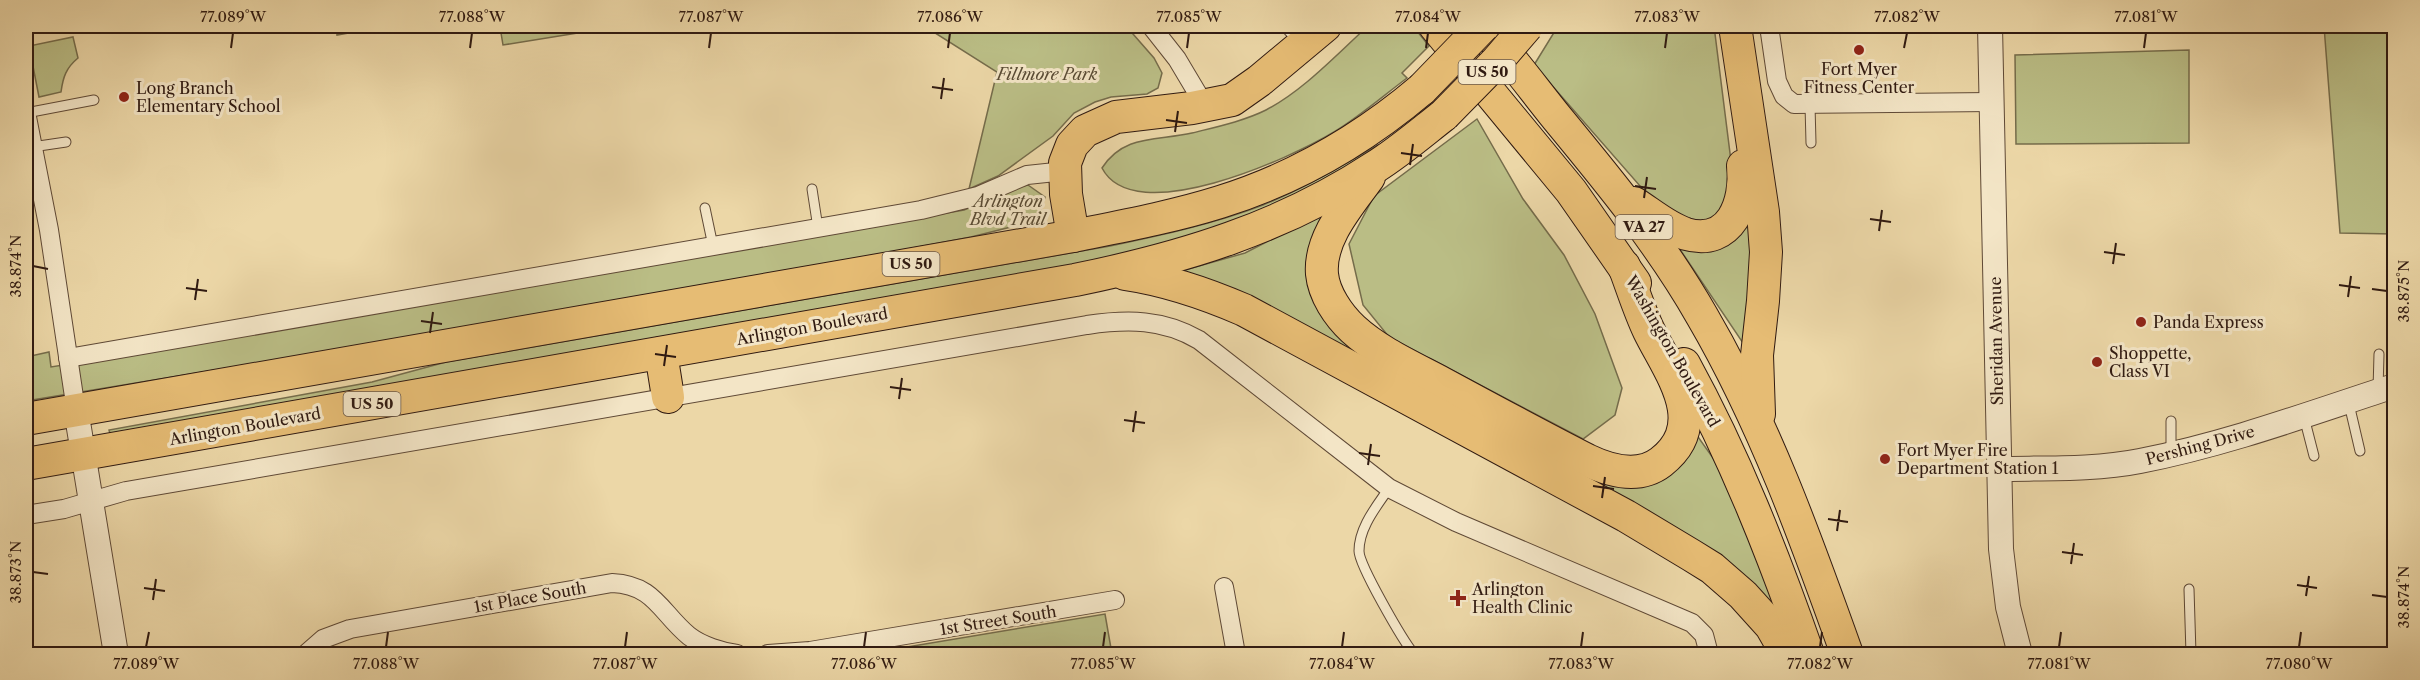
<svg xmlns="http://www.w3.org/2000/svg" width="2420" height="680" viewBox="0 0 2420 680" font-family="'Libre Caslon Text',serif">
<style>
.green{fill:#babd85;stroke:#756c4b;stroke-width:1.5}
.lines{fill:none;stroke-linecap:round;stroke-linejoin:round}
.service-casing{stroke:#5f4936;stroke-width:11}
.minor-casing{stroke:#5f4936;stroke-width:20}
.tertiary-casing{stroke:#5f4936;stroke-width:26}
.trunk-casing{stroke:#301a11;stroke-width:34}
.service{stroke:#f3e5c6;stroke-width:9}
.minor{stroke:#f3e5c6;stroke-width:18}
.tertiary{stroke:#f3e5c6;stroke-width:24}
.trunk{stroke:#e6bc74;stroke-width:32}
.trunk-bridge-casing{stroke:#301a11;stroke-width:34;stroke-linecap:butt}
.trunk-bridge{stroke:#e6bc74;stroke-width:32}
.ticks{fill:none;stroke:#301a11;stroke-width:2}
.poi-dot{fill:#8f2418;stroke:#f3e5c6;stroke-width:2}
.labels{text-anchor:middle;stroke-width:6;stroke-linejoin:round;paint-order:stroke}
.shield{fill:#f3e5c6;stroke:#6a5747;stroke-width:1.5}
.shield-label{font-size:15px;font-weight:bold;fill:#301a11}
.poi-label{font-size:16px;fill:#301a11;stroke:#f3e5c6;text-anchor:start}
.park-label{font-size:16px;font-style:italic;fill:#594b34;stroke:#f3e5c6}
.street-label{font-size:16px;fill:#301a11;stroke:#f3e5c6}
.neatline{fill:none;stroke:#301a11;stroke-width:2}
.ticks-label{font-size:15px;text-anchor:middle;fill:#301a11}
</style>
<rect width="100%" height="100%" fill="#ecd7a7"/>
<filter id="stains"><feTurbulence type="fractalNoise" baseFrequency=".00333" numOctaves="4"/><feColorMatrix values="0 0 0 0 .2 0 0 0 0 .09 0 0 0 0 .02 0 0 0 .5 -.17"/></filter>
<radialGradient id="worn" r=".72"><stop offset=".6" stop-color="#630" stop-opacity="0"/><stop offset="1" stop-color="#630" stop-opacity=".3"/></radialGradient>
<!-- green -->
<g class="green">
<polygon points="336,26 387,26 337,35"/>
<polygon points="492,26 621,26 503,45 500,27"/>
<polygon points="924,26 1126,26 1154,58 1162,73 1158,88 1147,94 1111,97 1095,102 1074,113 1053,136 998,176 969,189 997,72"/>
<path d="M 1368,26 L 1413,26 L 1429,46 L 1402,73 L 1407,78 C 1383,96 1359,117 1334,132 C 1291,158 1134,230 1102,168 C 1124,134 1157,141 1192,133 C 1216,127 1244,121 1266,110 C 1304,90 1336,55 1368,26 Z"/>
<polygon points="1558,26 1714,26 1734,185 1717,221 1688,222 1661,210 1534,65"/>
<polygon points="2324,26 2394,26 2394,234 2340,233"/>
<path d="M 73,37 L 78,58 C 66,68 63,77 61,92 L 39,97 L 29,46 Z"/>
<polygon points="2189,50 2189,143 2016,144 2015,55"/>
<polygon points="1477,119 1523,199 1564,255 1595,314 1622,388 1615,415 1583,439 1389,337 1363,305 1349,244 1374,196"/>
<path d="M 1378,145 L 1380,149 L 1352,168 L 1239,224 L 1118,261 L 111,437 L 109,430 L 372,382 L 446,362 L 1110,246 C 1162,235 1213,224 1263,205 C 1303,189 1340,167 1378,145 Z"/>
<polygon points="1028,185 1045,197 1040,212 1015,226 971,237 616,304 26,401 26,357 49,352 51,367 95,360 964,210 1018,187"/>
<polygon points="1753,200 1749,352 1673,239"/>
<polygon points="1335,207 1318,303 1612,483 1696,434 1718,465 1787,628 1751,585 1174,273 1245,253"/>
<polygon points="1105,614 1112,654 865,654"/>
</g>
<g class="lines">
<!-- service casing -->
<g class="service-casing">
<g id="service">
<polyline points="1284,26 1298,41"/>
<polyline points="1810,105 1811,143"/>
<polyline points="26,113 94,100"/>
<polyline points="32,147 66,142"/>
<polyline points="812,189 818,228"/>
<polyline points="705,208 713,246"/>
<polyline points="2378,390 2379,354"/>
<polyline points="2349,404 2360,451"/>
<polyline points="2304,417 2314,456"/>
<polyline points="2171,452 2171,421"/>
<path d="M 1389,488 C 1377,506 1359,527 1359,551 C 1359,565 1403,641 1414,654"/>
<polyline points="2189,589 2191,654"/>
<polyline points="2384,654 2394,647"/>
</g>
</g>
<!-- minor casing -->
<g class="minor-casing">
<g id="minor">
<polyline points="1151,26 1177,59 1205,106"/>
<polyline points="1769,26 1777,81 1784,96 1794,104 1991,102"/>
<polyline points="26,112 49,230 76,410"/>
<polyline points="68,358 921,210 978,196 1027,175 1065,171"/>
<path d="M 26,515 L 64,509 L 126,491 L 1087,325 C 1128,319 1163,319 1199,340 L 1389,488 L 1456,522 L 1692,623 L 1704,635 L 1709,654"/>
<polyline points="1224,587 1236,654"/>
<path d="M 307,653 L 323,639 L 350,629 L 612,583 C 655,585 660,612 689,636 C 702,646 722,652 737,654"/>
<polyline points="768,654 810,651 1115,600"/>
</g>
</g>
<!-- tertiary casing -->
<g class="tertiary-casing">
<g id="tertiary">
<polyline points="1990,26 2001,549 2008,607 2020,654"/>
<polyline points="76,410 116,654"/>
<path d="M 1999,469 C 2045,468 2095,470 2140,461 C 2227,444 2311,413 2394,386"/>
</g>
</g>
<!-- trunk casing -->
<g class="trunk-casing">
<g id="trunk">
<polyline points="1435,26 1571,191 1635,283"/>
<path d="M 1482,26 C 1509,55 1532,87 1557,118 C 1609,181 1661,244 1702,316 C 1764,422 1806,539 1847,654"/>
<polyline points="1735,26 1763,212 1766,252 1763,301 1757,355 1759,414"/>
<path d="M 1369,177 C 1349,205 1319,238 1322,274 C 1324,294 1338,315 1353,329 C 1378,352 1412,367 1442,383 C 1490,409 1538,435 1587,460 C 1610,471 1639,479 1661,462 C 1711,423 1669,372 1649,331 C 1639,310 1632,287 1624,266"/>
<path d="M 1634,203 C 1650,213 1667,228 1686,234 C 1731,247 1747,202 1743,166"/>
<polyline points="1073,236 1066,194 1065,163 1072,145 1085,131 1116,117 1192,108 1232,100 1259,81 1325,26"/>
<path d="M 1125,274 C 1166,280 1207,294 1244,310 L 1626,516 L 1691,555 L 1712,568 L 1743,595 L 1771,626 L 1787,654"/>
<polyline points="661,353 668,397"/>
<path d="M 1684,364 C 1735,457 1773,554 1808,654"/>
<path d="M 26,419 L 1073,236 C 1123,226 1172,217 1220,202 C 1294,179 1363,139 1422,89"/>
<path d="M 26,464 L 1075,280 C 1183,258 1282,228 1375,167 C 1399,152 1421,133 1444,115"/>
</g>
</g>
<!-- service -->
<use href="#service" class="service"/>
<!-- minor -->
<use href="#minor" class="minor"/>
<!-- tertiary -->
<use href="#tertiary" class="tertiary"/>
<!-- trunk -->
<use href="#trunk" class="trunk"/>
<!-- trunk-bridge casing -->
<g class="trunk-bridge-casing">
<g id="trunk-bridge">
<polyline points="1422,89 1483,26"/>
<polyline points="1444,115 1497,61 1527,26"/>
</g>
</g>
<!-- trunk-bridge -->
<use href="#trunk-bridge" class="trunk-bridge"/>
</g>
<!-- ticks -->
<path class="ticks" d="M 231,48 L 233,33M 470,48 L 472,33M 709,48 L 711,33M 948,48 L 950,33M 1187,48 L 1189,33M 1426,48 L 1428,33M 1665,48 L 1667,33M 1904,48 L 1907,33M 2144,48 L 2146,33M 932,87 L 953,90M 941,99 L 944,78M 1166,120 L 1187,123M 1175,132 L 1178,111M 1401,153 L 1422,156M 1410,165 L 1413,144M 1635,186 L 1656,189M 1644,198 L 1647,177M 1870,219 L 1891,222M 1879,231 L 1882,210M 2104,252 L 2125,255M 2113,264 L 2116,243M 33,266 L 48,269M 2339,285 L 2360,288M 186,288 L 207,291M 2372,289 L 2387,291M 2348,297 L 2351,276M 195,300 L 198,279M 421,321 L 442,324M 430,333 L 433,312M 655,354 L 676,357M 664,366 L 667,345M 890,387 L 911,390M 899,399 L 902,378M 1124,420 L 1145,423M 1133,432 L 1136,411M 1359,453 L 1380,456M 1368,465 L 1371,444M 1593,486 L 1614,489M 1602,498 L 1605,477M 1828,519 L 1848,522M 1837,531 L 1840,510M 2062,552 L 2083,555M 2071,564 L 2074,543M 33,572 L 48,574M 2297,585 L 2317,588M 144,588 L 165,591M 2372,595 L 2387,597M 2306,596 L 2309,576M 153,600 L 156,579M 146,647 L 149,632M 386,647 L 388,632M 625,647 L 627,632M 864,647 L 866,632M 1103,647 L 1105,632M 1342,647 L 1344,632M 1581,647 L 1583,632M 1820,647 L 1822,632M 2059,647 L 2061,632M 2299,647 L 2301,632"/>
<!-- markers -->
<g class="poi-dot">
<circle cx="1859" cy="50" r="6"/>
<circle cx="124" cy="97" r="6"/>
<circle cx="2141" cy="322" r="6"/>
<circle cx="2097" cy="362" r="6"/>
<circle cx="1885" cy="459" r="6"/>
<path d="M1455 589h6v6h6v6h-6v6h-6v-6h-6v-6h6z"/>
</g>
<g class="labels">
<!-- shield labels -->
<g class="shield">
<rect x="1458.5" y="60" width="57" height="24" rx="4.5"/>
<rect x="1615.5" y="215" width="57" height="24" rx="4.5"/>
<rect x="882.5" y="252" width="57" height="24" rx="4.5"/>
<rect x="343.5" y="392" width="57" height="24" rx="4.5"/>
</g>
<g class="shield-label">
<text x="1487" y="77">US 50</text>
<text x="1644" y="232">VA 27</text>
<text x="911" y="269">US 50</text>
<text x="372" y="409">US 50</text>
</g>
<!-- poi labels -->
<g class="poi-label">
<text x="1859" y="75" text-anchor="middle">Fort Myer<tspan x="1859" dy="18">Fitness Center</tspan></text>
<text x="136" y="94">Long Branch<tspan x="136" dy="18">Elementary School</tspan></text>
<text x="2153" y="328">Panda Express</text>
<text x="2109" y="359">Shoppette,<tspan x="2109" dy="18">Class VI</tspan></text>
<text x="1897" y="456">Fort Myer Fire<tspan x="1897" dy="18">Department Station 1</tspan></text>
<text x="1472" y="595">Arlington<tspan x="1472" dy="18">Health Clinic</tspan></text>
</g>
<!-- park labels -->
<g class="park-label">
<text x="1047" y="80">Fillmore Park</text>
<text x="1008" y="207">Arlington<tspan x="1008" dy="18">Blvd Trail</tspan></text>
</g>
<!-- street labels -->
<g class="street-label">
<text transform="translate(812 326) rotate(-10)" y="6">Arlington Boulevard</text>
<text transform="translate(1996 341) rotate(-91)" y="6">Sheridan Avenue</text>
<text transform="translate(1673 351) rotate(60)" y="6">Washington Boulevard</text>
<text transform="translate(245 426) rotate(-10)" y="6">Arlington Boulevard</text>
<text transform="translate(2200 445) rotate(-15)" y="6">Pershing Drive</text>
<text transform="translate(530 597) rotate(-10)" y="6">1st Place South</text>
<text transform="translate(998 620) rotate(-9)" y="6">1st Street South</text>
</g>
</g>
<!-- margin -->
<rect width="2420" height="680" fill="none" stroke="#ecd7a7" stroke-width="66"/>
<rect x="33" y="33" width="2354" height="614" class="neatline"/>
<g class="ticks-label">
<text x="233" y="22">77.089°W</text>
<text x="472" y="22">77.088°W</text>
<text x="711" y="22">77.087°W</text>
<text x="950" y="22">77.086°W</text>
<text x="1189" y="22">77.085°W</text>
<text x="1428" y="22">77.084°W</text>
<text x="1667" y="22">77.083°W</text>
<text x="1907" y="22">77.082°W</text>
<text x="2146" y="22">77.081°W</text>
<text transform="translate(16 266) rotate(-90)" y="5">38.874°N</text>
<text transform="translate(2404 291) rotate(-90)" y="5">38.875°N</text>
<text transform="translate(16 572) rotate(-90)" y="5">38.873°N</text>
<text transform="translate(2404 597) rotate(-90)" y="5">38.874°N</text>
<text x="146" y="669">77.089°W</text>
<text x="386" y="669">77.088°W</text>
<text x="625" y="669">77.087°W</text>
<text x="864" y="669">77.086°W</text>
<text x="1103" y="669">77.085°W</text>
<text x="1342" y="669">77.084°W</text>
<text x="1581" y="669">77.083°W</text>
<text x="1820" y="669">77.082°W</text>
<text x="2059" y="669">77.081°W</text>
<text x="2299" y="669">77.080°W</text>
</g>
<rect width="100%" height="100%" filter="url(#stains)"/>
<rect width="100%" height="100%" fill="url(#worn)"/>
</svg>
